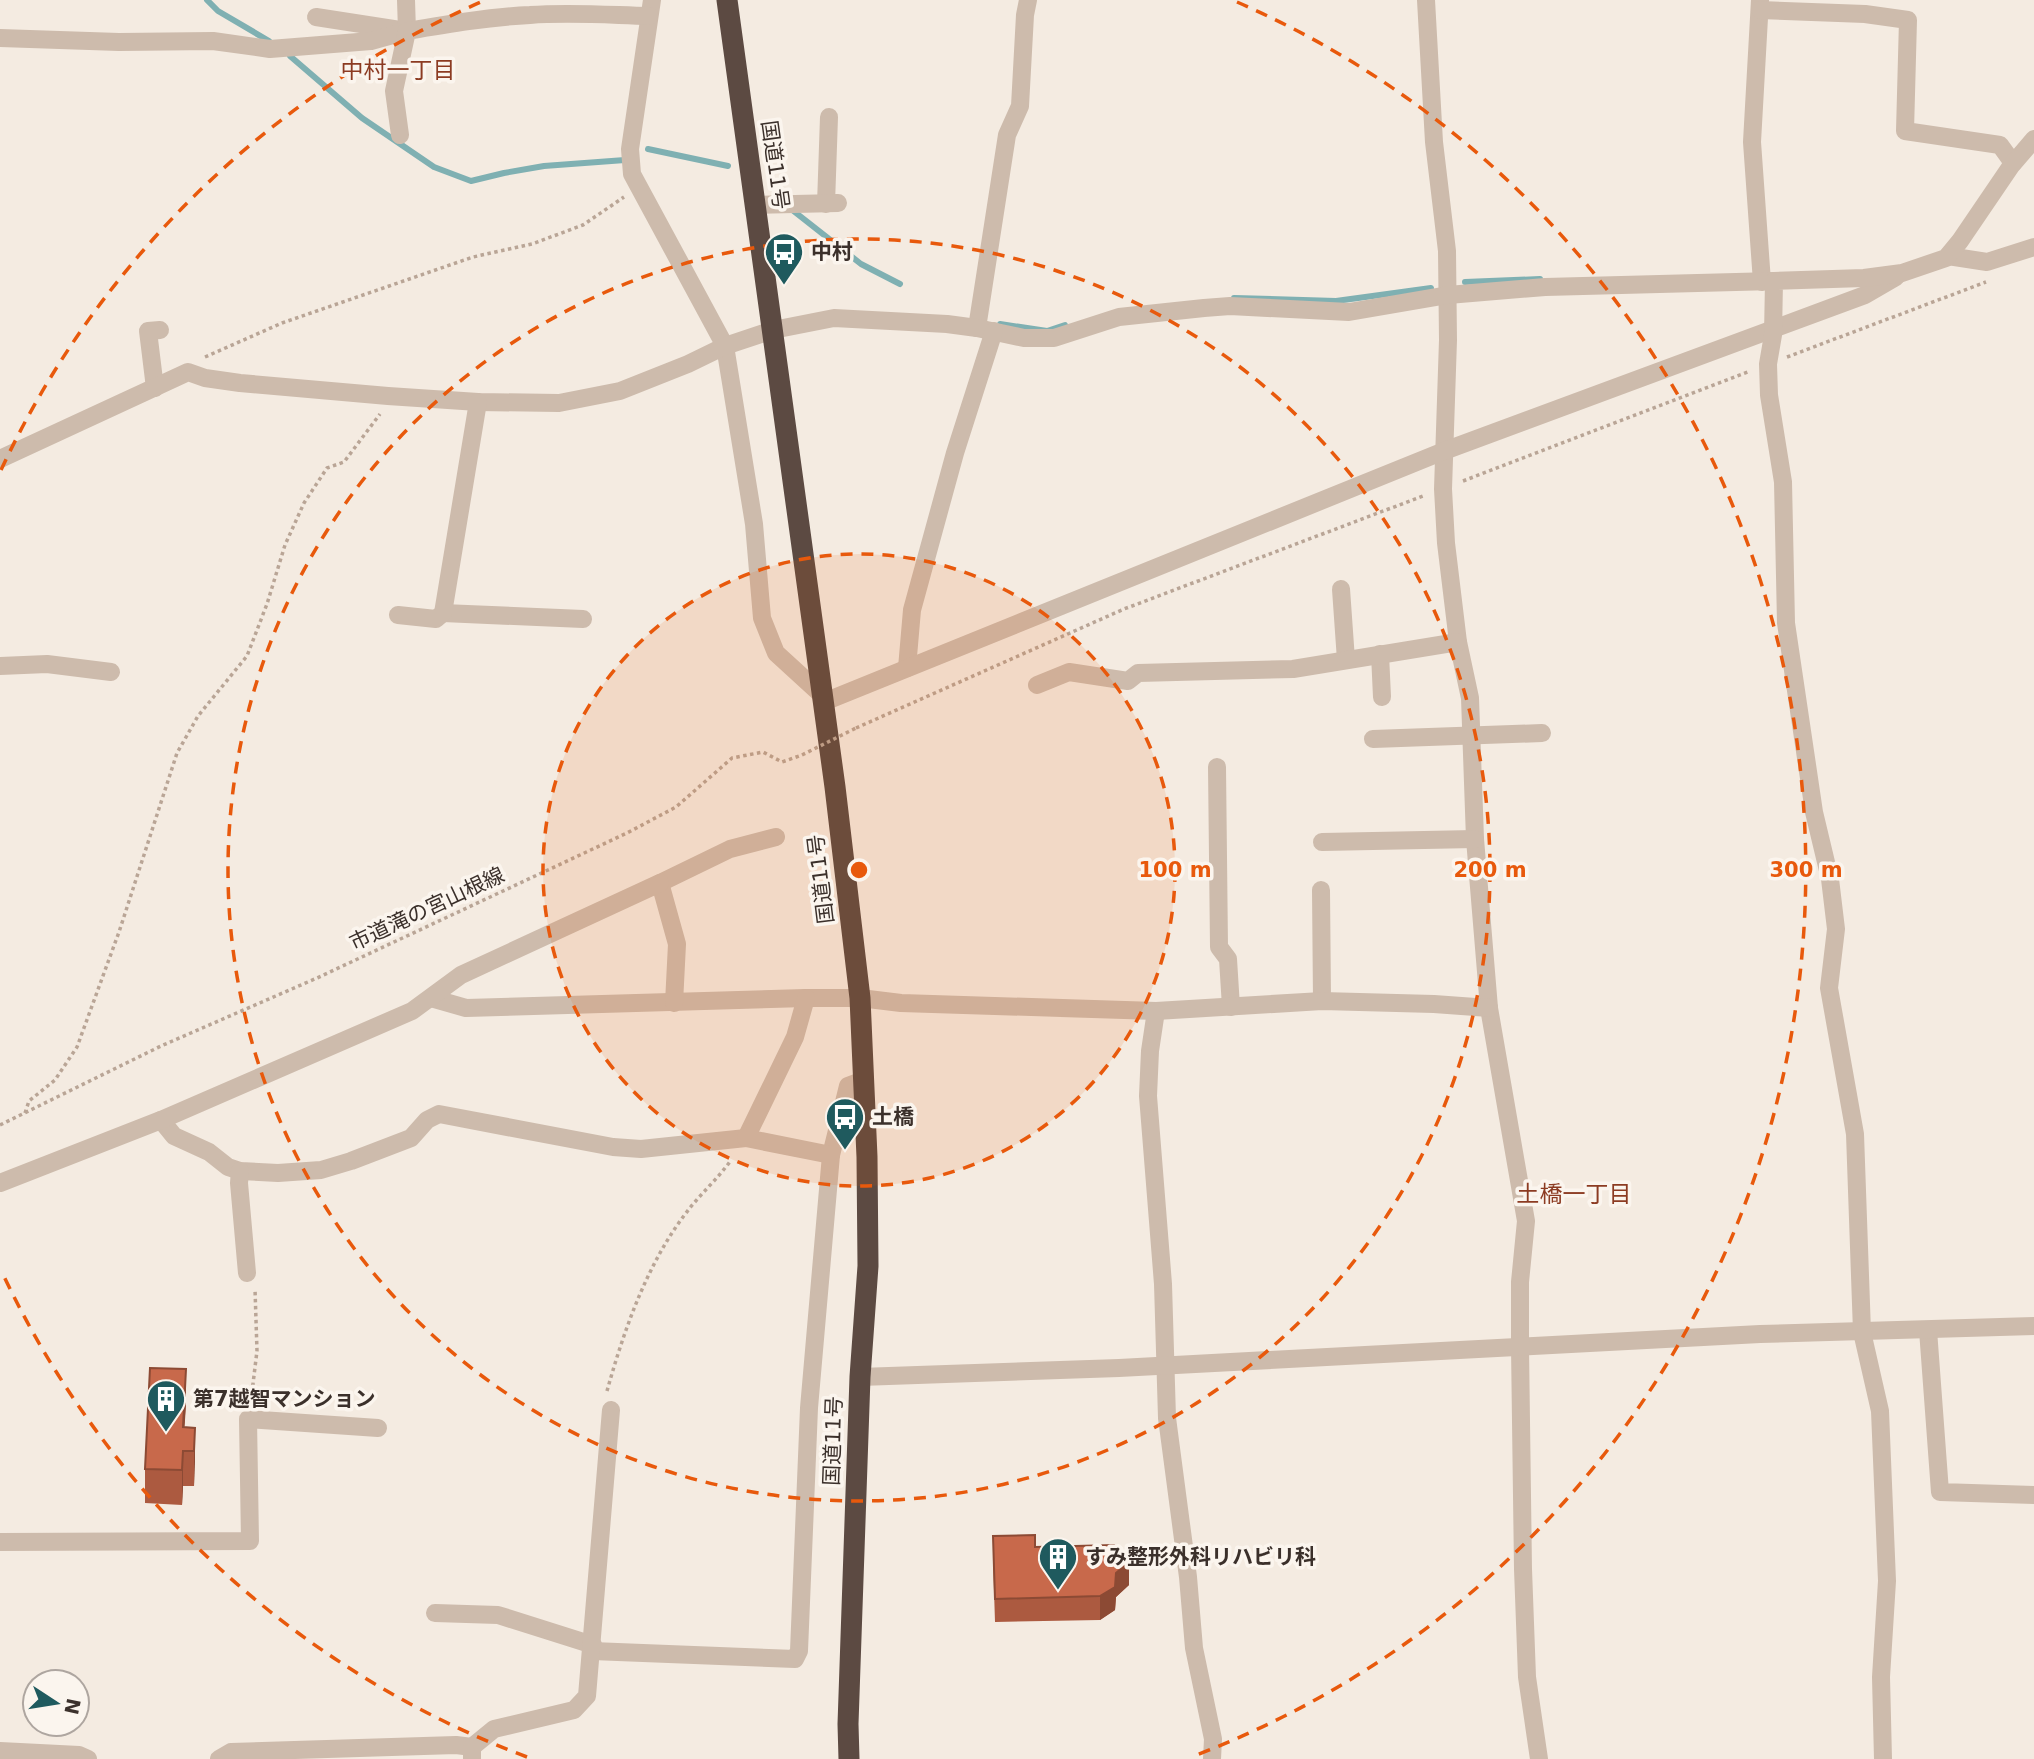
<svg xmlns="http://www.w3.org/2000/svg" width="2034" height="1759" viewBox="0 0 2034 1759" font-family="'DejaVu Sans','Noto Sans JP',sans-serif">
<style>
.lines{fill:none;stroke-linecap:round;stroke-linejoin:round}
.stream{stroke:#7fb0b2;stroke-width:6}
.path{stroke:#b9a596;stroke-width:3.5;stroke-dasharray:3.5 3.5;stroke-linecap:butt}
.minor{stroke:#cdbbac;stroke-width:18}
.highway{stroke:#5c4a42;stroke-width:21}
.path-bridge{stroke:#b9a596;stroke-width:3.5;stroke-dasharray:3.5 3.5;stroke-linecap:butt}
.wall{fill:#ac5a40}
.shaded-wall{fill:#8c4a34}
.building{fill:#c8694b;stroke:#8c4a34;stroke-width:2}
.ring{fill:none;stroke:#e8590c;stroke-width:3.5;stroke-dasharray:12 9}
.labels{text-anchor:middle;stroke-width:7;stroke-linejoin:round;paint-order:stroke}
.street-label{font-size:21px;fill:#3b302b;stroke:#fbf5ee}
.poi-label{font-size:21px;font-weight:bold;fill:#3b302b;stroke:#fbf5ee;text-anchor:start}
.neighbourhood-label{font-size:23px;fill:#8c3b22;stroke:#fbf5ee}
.centre{fill:#e8590c;stroke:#fbf5ee;stroke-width:3.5}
.ring-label{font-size:21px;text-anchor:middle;font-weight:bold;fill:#e8590c;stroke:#fbf5ee;stroke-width:7;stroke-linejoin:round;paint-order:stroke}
</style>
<rect width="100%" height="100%" fill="#f4ebe1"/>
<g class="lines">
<!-- stream -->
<g class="stream">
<polyline points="207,0 218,11 269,41"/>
<polyline points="290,56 362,118 434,167 471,181 504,173 544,166 625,160"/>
<polyline points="648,149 728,166"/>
<polyline points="791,209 861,264 900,284"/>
<polyline points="1465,282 1540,279"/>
<polyline points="1234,298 1336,301 1431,288"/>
<polyline points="1000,324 1047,331 1065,325"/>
</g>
<!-- path -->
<g class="path">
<polyline points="205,357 282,323 473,257 532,244 583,225 624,197"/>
<polyline points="1787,357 1986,282"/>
<polyline points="1463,481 1750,371"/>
<polyline points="856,728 1124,609 1423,496"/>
<polyline points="25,1113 29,1101 55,1080 77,1047 119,932 177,753 198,716 247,656 267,604 285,545 304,503 327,468 344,462 380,414"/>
<polyline points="0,1125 161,1046 317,978 627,833 676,807 732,758 763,752 782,762 802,755"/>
<path d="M 607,1391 C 624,1330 647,1264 686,1213 C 700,1194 718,1179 731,1160"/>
<polyline points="251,1400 257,1351 255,1289"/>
</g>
<!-- minor -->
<g class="minor">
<polyline points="652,0 630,149 632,174 725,346 754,524 762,618 776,653 823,696"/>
<polyline points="1426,0 1434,142 1447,251 1448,340 1443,489 1446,543 1458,642 1470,698 1475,839 1489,1008 1526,1221 1520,1282 1520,1347 1523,1569 1527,1677 1539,1759"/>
<polyline points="1760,0 1752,142 1762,282"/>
<polyline points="1760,10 1865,14 1908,20 1905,131 2000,145 2013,163"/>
<polyline points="316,17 400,30"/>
<polyline points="0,38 119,42 213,41 270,49 371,41 407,31 406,0"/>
<path d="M 400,135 L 394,91 L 407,31 C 448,24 489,17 530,15 C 570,12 609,15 649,16"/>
<polyline points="826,204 829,117"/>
<polyline points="756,205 838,203"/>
<polyline points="1948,256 1987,262 2034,247"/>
<polyline points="977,328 1007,135 1020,106 1025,15 1028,0"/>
<polyline points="155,388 148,331 160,330"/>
<polyline points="0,459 188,372 205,378 240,383 388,396 478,402 559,403 620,391 688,364 725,346 773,330 834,318 947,324 977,328 1024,338 1054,338 1119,317 1204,308 1230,306 1349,312 1448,295 1545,287 1774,281"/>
<polyline points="1341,589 1346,660"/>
<polyline points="443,613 583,619"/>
<polyline points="398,615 436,619 443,613 478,402"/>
<polyline points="1380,654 1382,697"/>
<polyline points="0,666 47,664 111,672"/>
<polyline points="907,668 912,610 955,453 994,331"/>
<polyline points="1037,685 1069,672 1128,681 1138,673 1293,669 1458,642"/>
<polyline points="824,702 1444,451 1865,295 1896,277"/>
<polyline points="1373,739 1542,733"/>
<polyline points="1217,767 1219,947 1228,959 1231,1007"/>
<polyline points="1322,842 1475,839"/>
<polyline points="1321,890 1322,1001"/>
<polyline points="431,998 466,1008 806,998 860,998 901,1003 1156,1011 1322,1001 1434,1004 1489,1008"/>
<polyline points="674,1003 677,944 660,883 730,849 776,837"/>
<polyline points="1156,1011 1150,1051 1148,1096 1163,1284 1167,1418 1188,1577 1194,1648 1213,1739 1212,1759"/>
<polyline points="161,1120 174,1136 209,1152 228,1167 240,1171 278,1173 321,1170 351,1161 411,1138 427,1120 439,1114 613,1147 641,1149 746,1138"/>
<polyline points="831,1155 848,1086 864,1080"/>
<polyline points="240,1171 239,1183 247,1273"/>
<polyline points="0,1183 161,1120 412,1011 461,975 660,883"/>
<polyline points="1928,1330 1940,1492 2034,1495"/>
<polyline points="860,1377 1119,1368 1760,1334 2034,1326"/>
<polyline points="0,1542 250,1541 248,1419 378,1428"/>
<polyline points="435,1613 498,1615 593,1645"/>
<polyline points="592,1651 795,1659 799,1651 809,1408 831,1155 746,1138 795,1037 806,998"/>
<polyline points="0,1751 79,1755 88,1759"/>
<polyline points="219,1759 231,1752 456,1745 472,1747"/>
<polyline points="472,1759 472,1747 494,1729 574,1710 587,1696 611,1410"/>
<polyline points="1883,1759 1881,1677 1887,1581 1880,1411 1862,1332 1855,1134 1829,988 1836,929 1830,879 1814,812 1786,623 1783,482 1769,395 1768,364 1773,335 1774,281 1864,278 1902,273 1946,258 1960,241 2011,166 2034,139"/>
</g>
<!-- highway -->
<polyline class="highway" points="727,0 835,787 860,998 867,1157 868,1266 860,1377 848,1724 849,1759"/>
<!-- path-bridge -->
<polyline class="path-bridge" points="802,755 856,728"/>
</g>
<!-- wall -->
<g class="wall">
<polygon points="186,1404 184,1427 195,1428 194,1486 183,1486 182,1505 145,1503 145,1469"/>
<polygon points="1035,1547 1129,1585 1116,1597 1115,1610 1100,1620 995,1622 993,1559"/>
</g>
<!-- shaded-wall -->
<g class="shaded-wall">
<polygon points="186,1369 186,1404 183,1451 183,1427"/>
<polygon points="195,1428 195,1462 194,1486 194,1451"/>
<polygon points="183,1451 183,1486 182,1505 182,1470"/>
<polygon points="1129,1562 1129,1585 1116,1597 1115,1610 1100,1620 1100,1596 1116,1573"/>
</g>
<!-- building -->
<g class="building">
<polygon points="150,1368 186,1369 183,1427 195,1428 194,1451 183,1451 182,1470 145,1469"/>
<polygon points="1035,1535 1035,1547 1114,1545 1129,1562 1116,1573 1115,1587 1100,1596 995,1599 993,1536"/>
</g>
<!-- distance rings -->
<circle cx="859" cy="870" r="316" fill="#e8590c" fill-opacity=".12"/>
<g class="ring">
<circle cx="859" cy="870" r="316"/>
<circle cx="859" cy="870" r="631"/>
<path d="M527 1757A947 947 0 0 1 1 1270M1 470A947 947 0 0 1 481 2M1237 2A947 947 0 0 1 1191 1757"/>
</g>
<!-- icons -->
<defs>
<g id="bus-pin" transform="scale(2.0125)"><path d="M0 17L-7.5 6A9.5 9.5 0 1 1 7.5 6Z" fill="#1f5a5e" stroke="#fbf5ee"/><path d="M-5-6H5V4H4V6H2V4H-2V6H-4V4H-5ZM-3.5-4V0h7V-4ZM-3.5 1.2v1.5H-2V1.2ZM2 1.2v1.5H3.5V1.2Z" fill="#fff"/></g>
<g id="building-pin" transform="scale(2.0125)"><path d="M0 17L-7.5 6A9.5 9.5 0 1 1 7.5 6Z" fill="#1f5a5e" stroke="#fbf5ee"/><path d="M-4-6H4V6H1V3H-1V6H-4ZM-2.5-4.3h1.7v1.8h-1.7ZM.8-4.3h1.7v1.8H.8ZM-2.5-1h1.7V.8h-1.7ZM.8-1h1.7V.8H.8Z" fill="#fff"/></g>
</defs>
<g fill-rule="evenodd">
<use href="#bus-pin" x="784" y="252"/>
<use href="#bus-pin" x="845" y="1117"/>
<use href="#building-pin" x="166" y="1399"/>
<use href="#building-pin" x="1058" y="1557"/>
</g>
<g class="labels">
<!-- street labels -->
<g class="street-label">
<text transform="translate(775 165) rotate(82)" y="7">国道11号</text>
<text transform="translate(821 879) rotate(-97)" y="7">国道11号</text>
<text transform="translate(427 909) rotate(-25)" y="7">市道滝の宮山根線</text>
<text transform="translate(833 1441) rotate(-88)" y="7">国道11号</text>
</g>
<!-- poi labels -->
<g class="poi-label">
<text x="811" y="259">中村</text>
<text x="872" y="1124">土橋</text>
<text x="193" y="1406">第7越智マンション</text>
<text x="1085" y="1564">すみ整形外科リハビリ科</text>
</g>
<!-- neighbourhood labels -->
<g class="neighbourhood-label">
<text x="398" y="78">中村一丁目</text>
<text x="1574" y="1202">土橋一丁目</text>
</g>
</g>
<circle cx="859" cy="870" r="10" class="centre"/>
<g class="ring-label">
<text x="1175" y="877">100 m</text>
<text x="1490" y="877">200 m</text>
<text x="1806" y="877">300 m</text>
</g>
<!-- north arrow -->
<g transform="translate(56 1703) rotate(102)"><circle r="33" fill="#fbf5ee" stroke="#aea6a0" stroke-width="2"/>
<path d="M0-5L12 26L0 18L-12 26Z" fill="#1f5a5e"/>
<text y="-10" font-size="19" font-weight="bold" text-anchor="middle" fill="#3b302b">N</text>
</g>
</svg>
